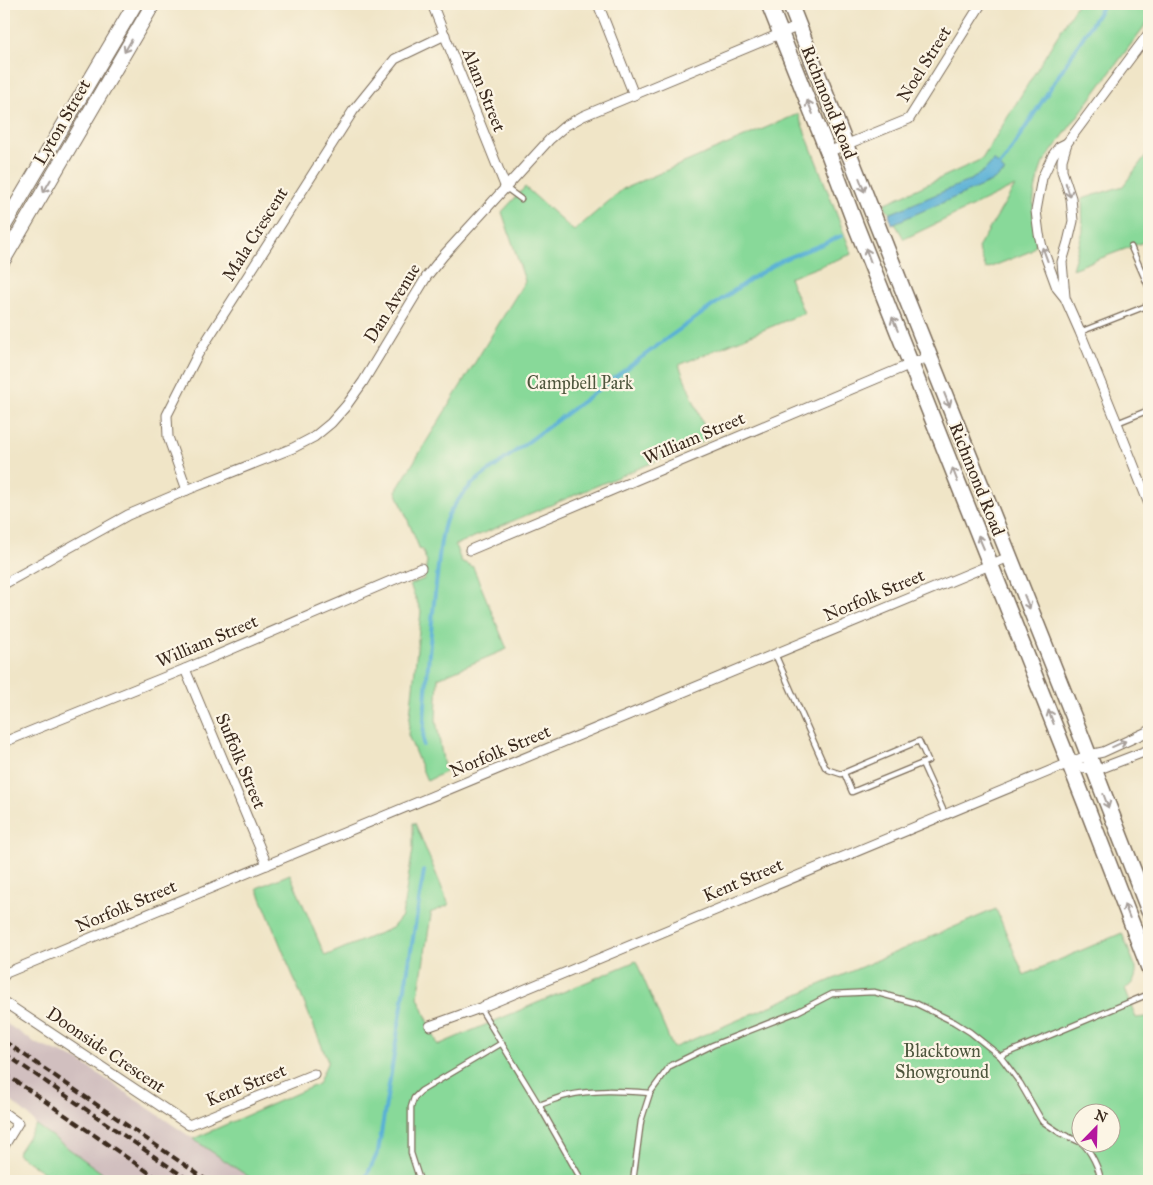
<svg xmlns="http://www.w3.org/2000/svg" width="1153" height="1185" viewBox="0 0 1153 1185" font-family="'IM FELL Great Primer',serif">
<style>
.industrial{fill:#d1bfbf}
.green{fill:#88d999;stroke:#62825c;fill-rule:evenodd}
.water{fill:#59b0d6;stroke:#4a6d7a}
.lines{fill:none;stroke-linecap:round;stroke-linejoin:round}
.stream{stroke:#59b0d6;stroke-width:4}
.lane-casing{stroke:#7a6b59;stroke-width:7}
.street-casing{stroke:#7a6b59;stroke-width:11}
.secondary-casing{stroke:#7a6b59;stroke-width:16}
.primary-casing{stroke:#7a6b59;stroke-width:18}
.lane{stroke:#fff;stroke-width:4.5}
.street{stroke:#fff;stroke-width:9}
.secondary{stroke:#fff;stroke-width:14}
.primary{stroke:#fff;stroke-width:15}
.rail{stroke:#3b2a1e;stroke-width:4;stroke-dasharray:8 4;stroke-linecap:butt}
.oneway{stroke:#a79f9a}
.labels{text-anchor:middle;stroke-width:4.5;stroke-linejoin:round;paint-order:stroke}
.street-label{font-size:18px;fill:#3b2a1e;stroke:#fcf5e5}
.park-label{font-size:18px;fill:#4e563d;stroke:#fcf5e5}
</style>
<rect width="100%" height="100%" fill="#fcf5e5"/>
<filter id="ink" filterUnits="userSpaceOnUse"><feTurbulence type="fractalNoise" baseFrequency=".02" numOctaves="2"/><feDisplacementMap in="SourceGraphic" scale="10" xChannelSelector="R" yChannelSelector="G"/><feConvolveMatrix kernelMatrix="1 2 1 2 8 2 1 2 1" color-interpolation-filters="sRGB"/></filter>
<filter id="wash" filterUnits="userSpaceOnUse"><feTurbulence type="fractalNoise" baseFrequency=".0096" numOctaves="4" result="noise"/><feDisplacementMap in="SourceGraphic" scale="20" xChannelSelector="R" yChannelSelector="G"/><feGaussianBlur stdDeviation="1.12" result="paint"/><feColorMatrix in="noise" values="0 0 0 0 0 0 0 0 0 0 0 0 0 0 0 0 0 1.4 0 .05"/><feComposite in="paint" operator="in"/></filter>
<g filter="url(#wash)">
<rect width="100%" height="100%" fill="#f0e5c7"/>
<!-- industrial -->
<polygon class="industrial" points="4,1022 37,1044 78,1060 255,1181 113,1181 61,1143 36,1125 30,1117 4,1095"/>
<!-- green -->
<g class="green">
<path d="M 1077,4 L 1149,4 L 1149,20 L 1043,163 C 1032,192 1031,213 1036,244 L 1031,251 L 986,269 L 978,248 L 1015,186 L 904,239 L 884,204 L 982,159 Z"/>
<polygon points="798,114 852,254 789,278 804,313 679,365 709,439 455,545 461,561 473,567 507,649 438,678 436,720 445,772 427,781 408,735 421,611 410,585 424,579 427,562 422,549 420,550 396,491 525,281 502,212 525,187 574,231 623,189"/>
<polygon points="1149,151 1149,240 1072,269 1083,231 1082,199 1123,186"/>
<path d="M 413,823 L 415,823 L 449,905 L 430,913 L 431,915 L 418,997 L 438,1045 L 636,961 L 673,1048 L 996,909 L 1024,975 L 1122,933 L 1136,968 C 1137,978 1133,984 1125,989 L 1136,1018 L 1145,1017 L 1149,1018 L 1149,1181 L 255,1181 L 193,1139 L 318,1084 L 328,1061 L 257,888 L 290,874 L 325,956 L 392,928 L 402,916 L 413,849 ZM 1080,1112 L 1110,1112 L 1110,1142 L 1080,1142 Z"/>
<polygon points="36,1125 61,1143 113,1181 56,1181 17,1154"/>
</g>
<!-- water -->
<polygon class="water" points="994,160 1005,172 991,182 892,224 889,214 971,180 985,170"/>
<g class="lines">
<!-- stream -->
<g class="stream">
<polyline points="997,169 1006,158 1104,4"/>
<path d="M 423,745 C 425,691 430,638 436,584 C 439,563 439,540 446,520 C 452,506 463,494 473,483 L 669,337 L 749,280 L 782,260 L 823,244 L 841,236"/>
<polyline points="364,1181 378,1152 424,871"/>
</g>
</g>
</g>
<g filter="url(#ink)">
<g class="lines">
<!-- lane casing -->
<g class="lane-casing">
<g id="lane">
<polyline points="506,188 521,199"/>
<polyline points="1131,247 1149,288"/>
<polyline points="1080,332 1149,305"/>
<polyline points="1117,423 1149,410"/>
<polyline points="775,654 825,767 829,770 841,774 919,741 928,761 852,792 844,773"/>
<polyline points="922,763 945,814"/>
<polyline points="480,1008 539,1105 582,1181"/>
<polyline points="1000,1056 1020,1083 1042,1121 1060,1133 1080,1142"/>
<path d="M 539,1105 C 548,1102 557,1098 565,1096 C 593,1089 622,1091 650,1093"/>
<path d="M 1081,1142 C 1091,1151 1099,1168 1101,1181"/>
<polyline points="420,1181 411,1153 411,1107 414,1098 421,1091 502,1043"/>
<polyline points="633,1181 641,1121 650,1093 670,1066 713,1045 797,1012 832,994 874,992 915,1003 954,1022 970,1032 1000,1056 1149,994"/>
</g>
</g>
<!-- street casing -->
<g class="street-casing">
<g id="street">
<polyline points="432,4 506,188"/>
<polyline points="598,4 634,95"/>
<polyline points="1067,143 1059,147 1053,155 1042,178 1036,211 1039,234 1042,247 1057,288 1065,298 1080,332 1117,423 1149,504"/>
<polyline points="828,152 909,119 981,4"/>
<polyline points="1065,297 1062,262 1068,242 1073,221 1071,198 1062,171 1062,160 1067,143 1149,33"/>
<polyline points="187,490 168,437 167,415 198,354 353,111 395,59 445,35"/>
<polyline points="470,550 930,356"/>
<polyline points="4,584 128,515 187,490 293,448 314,437 331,423 346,406 363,382 427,276 443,256 550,139 565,126 583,116 799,26"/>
<polyline points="185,669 267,865"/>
<polyline points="4,742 185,669 421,568"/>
<polyline points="1069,763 1094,771 1149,750"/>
<polyline points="4,976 6,973 1009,557"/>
<polyline points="4,1002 189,1125 314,1074"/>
<polyline points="430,1026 480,1008 1069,763 1089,755 1103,752 1149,731"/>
<polyline points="4,1113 18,1123 4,1146"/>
</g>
</g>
<!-- secondary casing -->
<g class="secondary-casing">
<g id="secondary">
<polyline points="4,226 135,4"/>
<polyline points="4,259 153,4"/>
</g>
</g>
<!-- primary casing -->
<g class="primary-casing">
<g id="primary">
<polyline points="769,4 828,152 856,226 1084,800 1149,968"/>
<polyline points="790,4 903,290 1082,738 1149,911"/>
</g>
</g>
<!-- lane -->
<use href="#lane" class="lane"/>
<!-- street -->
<use href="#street" class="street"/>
<!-- secondary -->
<use href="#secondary" class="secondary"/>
<!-- primary -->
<use href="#primary" class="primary"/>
<!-- rail -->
<g class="rail">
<polyline points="4,1041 208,1181"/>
<polyline points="4,1053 190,1181"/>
<polyline points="4,1073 161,1181"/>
</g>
</g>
<!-- one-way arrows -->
<defs><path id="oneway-shaft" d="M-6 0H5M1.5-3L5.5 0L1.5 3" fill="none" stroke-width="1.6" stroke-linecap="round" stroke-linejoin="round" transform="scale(1.25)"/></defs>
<g class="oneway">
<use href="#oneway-shaft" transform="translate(128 46) rotate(120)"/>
<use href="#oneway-shaft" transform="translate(810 107) rotate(-112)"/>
<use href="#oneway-shaft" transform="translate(862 185) rotate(69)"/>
<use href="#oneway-shaft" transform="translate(47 186) rotate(120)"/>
<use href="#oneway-shaft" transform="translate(1068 190) rotate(72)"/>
<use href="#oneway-shaft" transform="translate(1045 254) rotate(-110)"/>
<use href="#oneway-shaft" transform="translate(868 255) rotate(-111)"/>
<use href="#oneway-shaft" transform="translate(895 324) rotate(-112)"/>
<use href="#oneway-shaft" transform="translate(947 400) rotate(68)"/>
<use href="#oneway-shaft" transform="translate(955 475) rotate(-111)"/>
<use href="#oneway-shaft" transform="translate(981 542) rotate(-113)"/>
<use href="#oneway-shaft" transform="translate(1027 602) rotate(68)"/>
<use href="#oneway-shaft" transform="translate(1051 717) rotate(-111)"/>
<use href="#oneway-shaft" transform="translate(1119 744) rotate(-24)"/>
<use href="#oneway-shaft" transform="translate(1106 801) rotate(69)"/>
<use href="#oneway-shaft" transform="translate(1127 911) rotate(-111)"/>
</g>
</g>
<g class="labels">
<!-- street labels -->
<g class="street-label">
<text transform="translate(924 64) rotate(-58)" y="6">Noel Street</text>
<text transform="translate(484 90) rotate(68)" y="6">Alam Street</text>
<text transform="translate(829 102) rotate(68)" y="6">Richmond Road</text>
<text transform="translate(62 122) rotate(-60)" y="6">Lyton Street</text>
<text transform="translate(255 234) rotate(-58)" y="6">Mala Crescent</text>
<text transform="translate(392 303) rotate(-58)" y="6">Dan Avenue</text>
<text transform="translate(694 438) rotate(-23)" y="6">William Street</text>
<text transform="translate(977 479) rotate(68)" y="6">Richmond Road</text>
<text transform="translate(874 595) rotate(-23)" y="6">Norfolk Street</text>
<text transform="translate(207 641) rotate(-23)" y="6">William Street</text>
<text transform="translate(500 751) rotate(-23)" y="6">Norfolk Street</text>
<text transform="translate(241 761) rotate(67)" y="6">Suffolk Street</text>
<text transform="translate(743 880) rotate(-23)" y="6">Kent Street</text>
<text transform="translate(126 906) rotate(-23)" y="6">Norfolk Street</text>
<text transform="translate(106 1050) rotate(34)" y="6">Doonside Crescent</text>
<text transform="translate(246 1085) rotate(-22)" y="6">Kent Street</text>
</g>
<!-- park labels -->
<g class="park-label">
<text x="580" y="389">Campbell Park</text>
<text x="942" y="1057">Blacktown<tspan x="942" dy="21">Showground</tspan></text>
</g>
</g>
<!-- margin -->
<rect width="1153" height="1185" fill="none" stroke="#fcf5e5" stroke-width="20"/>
<!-- north arrow -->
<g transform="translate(1096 1128) rotate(23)"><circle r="24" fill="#fcf5e5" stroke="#afa495"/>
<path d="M0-4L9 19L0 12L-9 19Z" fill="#b5179e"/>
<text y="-8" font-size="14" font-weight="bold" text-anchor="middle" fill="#3b2a1e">N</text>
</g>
</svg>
